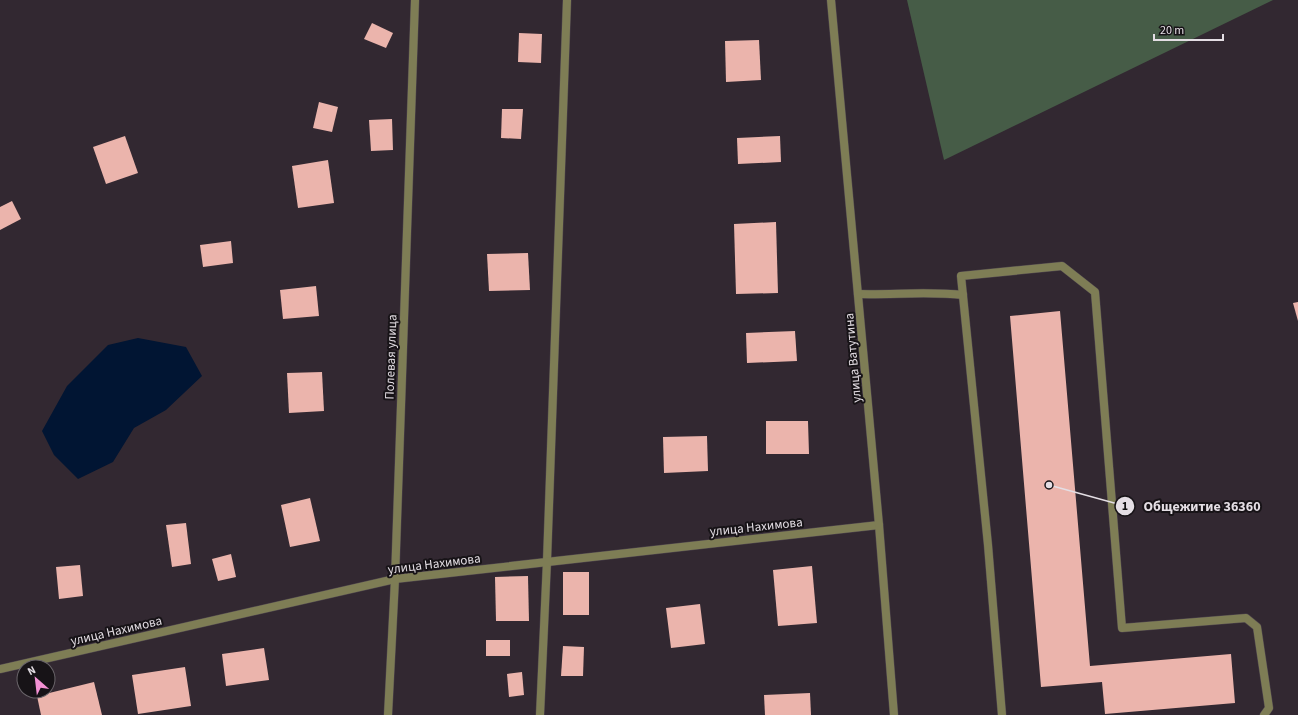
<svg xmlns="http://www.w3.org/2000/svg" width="1298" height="715" viewBox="0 0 1298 715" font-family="'Source Sans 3',sans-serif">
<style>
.green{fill:#465c47}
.water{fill:#011533}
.building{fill:#ebb4ac}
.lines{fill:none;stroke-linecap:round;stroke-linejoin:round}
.service-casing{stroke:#4e454e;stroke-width:9}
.minor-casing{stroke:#4e454e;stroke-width:9}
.tertiary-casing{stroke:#4e454e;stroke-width:9}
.service{stroke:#7e7d55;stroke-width:8}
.minor{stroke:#7e7d55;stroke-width:8}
.tertiary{stroke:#7e7d55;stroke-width:8}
.labels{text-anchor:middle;stroke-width:4;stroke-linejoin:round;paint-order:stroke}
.street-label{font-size:13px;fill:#e4dee4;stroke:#171317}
.leader{fill:none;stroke:#e4dee4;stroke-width:1.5}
.callout-dot{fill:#e4dee4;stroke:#171317;stroke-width:1.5}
.mark-label{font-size:12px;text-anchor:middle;font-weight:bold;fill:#111}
.callout-label{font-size:14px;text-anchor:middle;font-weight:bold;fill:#e4dee4;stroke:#171317;stroke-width:4;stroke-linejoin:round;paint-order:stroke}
</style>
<rect width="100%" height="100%" fill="#322831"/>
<!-- green -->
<polygon class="green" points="907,0 1273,0 944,160"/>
<!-- water -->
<polygon class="water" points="138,338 186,347 202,376 166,410 134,428 113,462 78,479 54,455 42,431 67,386 108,345"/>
<!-- building -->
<g class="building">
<polygon points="372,23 393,33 386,48 364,39"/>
<polygon points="519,33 542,34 541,63 518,62"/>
<polygon points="759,40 761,80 726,82 725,41"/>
<polygon points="319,102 338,107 332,132 313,128"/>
<polygon points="502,109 523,109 521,139 501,138"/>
<polygon points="392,119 393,150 371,151 369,120"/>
<polygon points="125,136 138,173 106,184 93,147"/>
<polygon points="780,136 781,162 738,164 737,138"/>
<polygon points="328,160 334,203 298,208 292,166"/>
<polygon points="12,201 21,219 0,230 0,207"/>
<polygon points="776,222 778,293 736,294 734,224"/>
<polygon points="231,241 233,263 203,267 200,245"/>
<polygon points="528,253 530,290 489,291 487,254"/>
<polygon points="316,286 319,316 283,319 280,290"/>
<polygon points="1298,302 1298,321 1293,303"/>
<polygon points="1060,311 1090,666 1231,654 1235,703 1105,714 1102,682 1041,687 1010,316"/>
<polygon points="795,331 797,361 747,363 746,333"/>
<polygon points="322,372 324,411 289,413 287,373"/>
<polygon points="766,421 808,421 809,454 766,454"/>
<polygon points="707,436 708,471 664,473 663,437"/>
<polygon points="310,498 320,541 290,547 281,505"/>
<polygon points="186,523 191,564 172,567 166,525"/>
<polygon points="231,554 236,577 218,581 212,559"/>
<polygon points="80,565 83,596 59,599 56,567"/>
<polygon points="812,566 817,623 778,626 773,570"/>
<rect x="563" y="572" width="26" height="43"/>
<polygon points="528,576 529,621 496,621 495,577"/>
<polygon points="700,604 705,644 671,648 666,608"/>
<rect x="486" y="640" width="24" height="16"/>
<polygon points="563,646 584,647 583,676 561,676"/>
<polygon points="264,648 269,680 226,686 222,654"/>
<polygon points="185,667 191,706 138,714 132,675"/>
<polygon points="522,672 524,695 509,697 507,674"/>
<polygon points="94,682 102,715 41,715 37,696"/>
<polygon points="810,693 811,715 765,715 764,695"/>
</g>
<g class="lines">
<!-- service casing -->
<g class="service-casing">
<g id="service">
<path d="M 858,294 C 893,295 928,291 963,295"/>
<polyline points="540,715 547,561 567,0"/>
<polyline points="1002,715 988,545 961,276 1062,266 1095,292 1122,628 1246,618 1257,627 1269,708 1264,715"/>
</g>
</g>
<!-- minor casing -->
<g class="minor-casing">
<g id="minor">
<polyline points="0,669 395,579 879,525"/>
<polyline points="388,715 395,579 415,0"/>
</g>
</g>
<!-- tertiary casing -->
<g class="tertiary-casing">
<polyline id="tertiary" points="831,0 879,525 894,715"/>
</g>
<!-- service -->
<use href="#service" class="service"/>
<!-- minor -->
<use href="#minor" class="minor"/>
<!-- tertiary -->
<use href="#tertiary" class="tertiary"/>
</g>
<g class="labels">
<!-- street labels -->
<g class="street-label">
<text transform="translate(390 357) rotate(-88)" y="5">Полевая улица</text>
<text transform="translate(852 358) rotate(-95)" y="5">улица Ватутина</text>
<text transform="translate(756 526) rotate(-6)" y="5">улица Нахимова</text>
<text transform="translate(434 563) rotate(-7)" y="5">улица Нахимова</text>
<text transform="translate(116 630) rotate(-13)" y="5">улица Нахимова</text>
</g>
</g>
<!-- callouts -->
<path class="leader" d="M1049 485L1125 506"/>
<g class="callout-dot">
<circle cx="1049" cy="485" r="4"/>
<circle cx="1125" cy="506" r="10"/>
</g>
<g class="mark-label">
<text x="1125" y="510">1</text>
</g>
<g class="callout-label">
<text x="1202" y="511">Общежитие 36360</text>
</g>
<!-- north arrow -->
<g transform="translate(36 679) rotate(332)"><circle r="19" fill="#171317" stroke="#696469"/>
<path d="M0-3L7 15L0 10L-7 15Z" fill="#f491d4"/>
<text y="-6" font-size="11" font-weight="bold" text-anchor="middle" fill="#e4dee4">N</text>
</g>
<!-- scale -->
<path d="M1154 34v6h69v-6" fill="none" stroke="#e4dee4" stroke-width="2"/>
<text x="1160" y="34" font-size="12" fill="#e4dee4" stroke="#171317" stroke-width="3" paint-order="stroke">20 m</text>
</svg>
